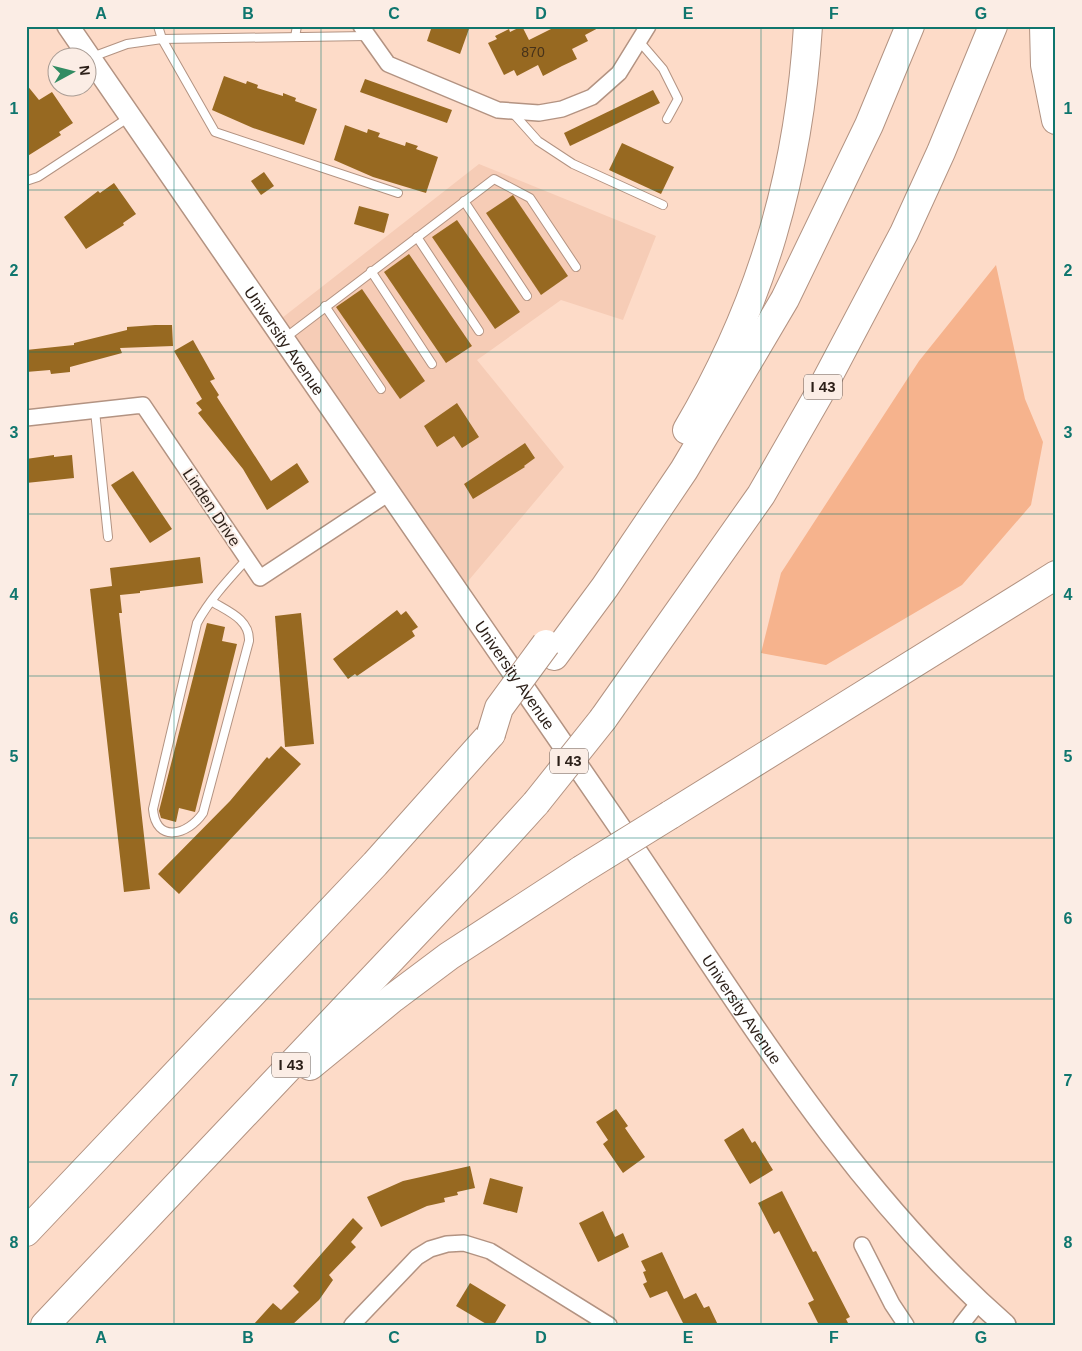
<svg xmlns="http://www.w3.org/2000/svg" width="1082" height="1351" viewBox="0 0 1082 1351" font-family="Helvetica,sans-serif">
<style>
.built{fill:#f6ccb6}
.green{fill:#f6b38d}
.building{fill:#976921}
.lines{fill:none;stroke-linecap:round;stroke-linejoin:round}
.lane-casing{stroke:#b39382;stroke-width:10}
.street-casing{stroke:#b39382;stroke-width:18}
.secondary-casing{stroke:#b39382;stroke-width:24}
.highway-casing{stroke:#b39382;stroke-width:30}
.lane{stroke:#fff;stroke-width:8}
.street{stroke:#fff;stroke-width:15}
.secondary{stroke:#fff;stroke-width:21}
.highway{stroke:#fff;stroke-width:28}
.highway-bridge-casing{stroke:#b39382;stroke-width:30;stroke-linecap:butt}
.highway-bridge{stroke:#fff;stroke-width:28}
.grid{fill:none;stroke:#0f766e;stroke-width:1;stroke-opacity:0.55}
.labels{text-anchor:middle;stroke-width:4;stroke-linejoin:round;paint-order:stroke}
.number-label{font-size:14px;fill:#46321a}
.shield{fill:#fbede5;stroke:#695d56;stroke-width:1}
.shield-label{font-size:15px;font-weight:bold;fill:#2b1f18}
.street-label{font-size:16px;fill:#2b1f18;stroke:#fbede5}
.neatline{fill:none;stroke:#0f766e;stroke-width:2}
.grid-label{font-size:16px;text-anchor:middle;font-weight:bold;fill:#0f766e}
</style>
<rect width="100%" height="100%" fill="#fddbc8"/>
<!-- built -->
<polygon class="built" points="479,164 656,236 623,320 561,300 477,360 564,467 458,593 273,325"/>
<!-- green -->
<polygon class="green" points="996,265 1025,399 1043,442 1031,505 962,585 826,665 761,653 781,573 919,361"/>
<!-- building -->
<g class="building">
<polygon points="432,26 470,26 460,54 427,41"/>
<polygon points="522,26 529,40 557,26 602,26 585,35 588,41 572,49 577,59 562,66 543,76 538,65 517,76 514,70 504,75 488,43 497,39 495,36 509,29 510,32"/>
<polygon points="224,76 246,84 247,81 258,85 257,88 283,96 283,93 296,98 295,101 317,109 304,145 253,128 212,110"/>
<polygon points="365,79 452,110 447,123 360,92"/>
<polygon points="26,84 39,100 52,92 73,123 59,132 61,135 26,157"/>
<polygon points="653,90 660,103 570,146 564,133"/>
<polygon points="345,125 367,133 368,129 380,133 378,137 405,146 406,142 418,146 416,149 438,157 426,193 373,177 334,160"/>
<polygon points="622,143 674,167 661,194 609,170"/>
<polygon points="264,172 274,186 261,195 251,181"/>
<polygon points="114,183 136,214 123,223 124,225 86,249 64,217 98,191 100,193"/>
<polygon points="513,195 568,276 541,295 486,213"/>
<polygon points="359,206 389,214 384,233 354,224"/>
<polygon points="457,220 520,312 495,329 432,237"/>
<polygon points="409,254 472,346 446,363 384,272"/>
<polygon points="362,289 425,381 400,399 336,307"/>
<polygon points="155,325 172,325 173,346 120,348 122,353 70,367 70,372 51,374 50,370 26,372 26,350 74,345 74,343 127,330 127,327"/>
<polygon points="193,340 215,379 210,381 219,395 217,397 271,481 297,463 309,482 267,510 243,469 198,413 202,410 196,403 202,399 174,351"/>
<polygon points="457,403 479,437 462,448 454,436 437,447 424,426"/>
<polygon points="525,443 535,458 524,466 525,467 473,499 464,484"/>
<polygon points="54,455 54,457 72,455 74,478 26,483 26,459"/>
<polygon points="133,471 172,529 150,543 111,485"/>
<polygon points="200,557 203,583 140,591 140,593 120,595 122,613 119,613 150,889 124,892 90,589 112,586 110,568"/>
<polygon points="397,610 401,615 406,611 418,627 412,631 415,636 357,676 355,674 348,679 333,659"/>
<polygon points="301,613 314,744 285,747 275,616"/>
<polygon points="207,623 225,627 222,641 237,644 195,812 179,808 176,822 161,818 159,811"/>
<polygon points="281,746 301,764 179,894 158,874 230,801 267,757 269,759"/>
<polygon points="616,1109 628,1126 625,1128 645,1157 623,1173 603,1144 608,1140 596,1122"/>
<polygon points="743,1128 752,1143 755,1141 773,1170 750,1184 724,1140"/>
<polygon points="470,1166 475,1188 457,1192 458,1195 444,1198 445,1202 427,1206 381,1227 367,1197 403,1181"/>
<polygon points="490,1178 523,1187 517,1213 483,1204"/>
<polygon points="782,1191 813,1252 816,1251 850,1317 846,1319 849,1325 819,1325 808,1303 814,1300 779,1231 774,1234 758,1203"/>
<polygon points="603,1211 615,1237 623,1233 629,1247 598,1262 579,1223"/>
<polygon points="353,1218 363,1228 351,1242 356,1247 329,1275 333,1280 319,1300 292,1325 253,1325 273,1303 281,1310 299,1292 293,1286"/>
<polygon points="662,1252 684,1299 696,1293 704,1308 709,1306 718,1325 684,1325 667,1291 650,1298 643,1284 647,1282 643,1272 646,1271 641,1261"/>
<polygon points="470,1283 506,1305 494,1325 488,1325 456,1306"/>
</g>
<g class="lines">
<!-- lane casing -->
<g class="lane-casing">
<g id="lane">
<polyline points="158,26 162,39 215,132 398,193"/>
<polyline points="295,37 297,26"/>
<polyline points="639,41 663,69 678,99 667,119"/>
<polyline points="92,57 127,44 162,39 367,36"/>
<polyline points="512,112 538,141 573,164 663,205"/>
<polyline points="26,181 38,177 128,118"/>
<polyline points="464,201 527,296"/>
<polyline points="417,237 479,331"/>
<polyline points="371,271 432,364"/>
<polyline points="325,306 381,389"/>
<polyline points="285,338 494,179 530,198 576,267"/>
<polyline points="95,411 108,537"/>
<path d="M 211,601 C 227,611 250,619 249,641 L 203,813 C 188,835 156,844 153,809 L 197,623 C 210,599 229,579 247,559"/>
</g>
</g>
<!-- street casing -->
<g class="street-casing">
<g id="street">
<polyline points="361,26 388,64 498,110 539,113 562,109 592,97 619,73 648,26"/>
<polyline points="26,418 143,405 260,578 389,493"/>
<polyline points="862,1245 892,1304 906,1325"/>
<polyline points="352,1325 417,1257 430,1249 447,1244 464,1243 490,1251 609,1325"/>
<polyline points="961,1325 979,1302"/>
</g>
</g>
<!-- secondary casing -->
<g class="secondary-casing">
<g id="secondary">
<path id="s1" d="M 68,26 C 249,290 431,553 612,816 C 733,992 843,1183 1005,1325"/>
</g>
</g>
<!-- highway casing -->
<g class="highway-casing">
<g id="highway">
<polyline points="1044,26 1045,65 1056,120"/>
<path d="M 687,430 C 762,303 799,173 808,26"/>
<polyline points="554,656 605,587 684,470 785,299 869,125 910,26"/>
<polyline points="603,719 761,495 819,394 904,233 941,152 993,26"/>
<polyline points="670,815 1056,575"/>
<polyline points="310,1066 393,998 449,956 581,870"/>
<polyline points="26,1232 375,864 491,734"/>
<polyline points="45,1325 467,879 536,803"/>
</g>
</g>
<!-- lane -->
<use href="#lane" class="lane"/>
<!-- street -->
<use href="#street" class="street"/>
<!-- secondary -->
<use href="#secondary" class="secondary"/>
<!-- highway -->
<use href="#highway" class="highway"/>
<!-- highway-bridge casing -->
<g class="highway-bridge-casing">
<g id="highway-bridge">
<polyline points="491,734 499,708 546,644"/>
<polyline points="536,803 603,719"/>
<polyline points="581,870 670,815"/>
</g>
</g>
<!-- highway-bridge -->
<use href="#highway-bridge" class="highway-bridge"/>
</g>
<!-- grid -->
<path class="grid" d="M 174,26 L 174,1325M 321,26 L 321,1325M 468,26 L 468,1325M 614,26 L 614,1325M 761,26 L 761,1325M 908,26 L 908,1325M 26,190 L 1056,190M 26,352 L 1056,352M 26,514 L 1056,514M 26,676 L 1056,676M 26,838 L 1056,838M 26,999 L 1056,999M 26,1162 L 1056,1162"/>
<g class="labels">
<!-- number labels -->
<g class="number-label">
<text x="533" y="57">870</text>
</g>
<!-- shield labels -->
<g class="shield">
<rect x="804" y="374.5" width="38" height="25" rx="4"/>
<rect x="550" y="748.5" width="38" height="25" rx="4"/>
<rect x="272" y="1052.5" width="38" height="25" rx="4"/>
</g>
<g class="shield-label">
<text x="823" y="392">I 43</text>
<text x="569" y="766">I 43</text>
<text x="291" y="1070">I 43</text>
</g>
<!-- street labels -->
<g class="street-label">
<text dy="6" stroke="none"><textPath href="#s1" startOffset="382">University Avenue</textPath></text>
<text transform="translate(212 507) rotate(56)" y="6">Linden Drive</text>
<text dy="6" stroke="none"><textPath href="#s1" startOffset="788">University Avenue</textPath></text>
<text dy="6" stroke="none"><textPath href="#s1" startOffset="1192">University Avenue</textPath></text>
</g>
</g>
<!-- border -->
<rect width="1082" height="1351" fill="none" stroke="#fbede5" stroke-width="55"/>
<!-- north arrow -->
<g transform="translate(72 72) rotate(83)"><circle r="24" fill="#fbede5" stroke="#a89b93"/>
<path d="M0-4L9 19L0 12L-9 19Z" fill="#318c63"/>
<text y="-8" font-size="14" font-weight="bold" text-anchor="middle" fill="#2b1f18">N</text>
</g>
<rect x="28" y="28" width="1026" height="1296" class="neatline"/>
<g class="grid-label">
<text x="101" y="19">A</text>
<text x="248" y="19">B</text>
<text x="394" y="19">C</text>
<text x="541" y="19">D</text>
<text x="688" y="19">E</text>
<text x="834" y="19">F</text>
<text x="981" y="19">G</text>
<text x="14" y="114">1</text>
<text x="1068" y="114">1</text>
<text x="14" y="276">2</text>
<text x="1068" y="276">2</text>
<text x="14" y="438">3</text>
<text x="1068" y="438">3</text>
<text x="14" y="600">4</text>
<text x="1068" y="600">4</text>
<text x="14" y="762">5</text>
<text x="1068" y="762">5</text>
<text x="14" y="924">6</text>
<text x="1068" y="924">6</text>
<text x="14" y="1086">7</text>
<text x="1068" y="1086">7</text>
<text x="14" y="1248">8</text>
<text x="1068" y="1248">8</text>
<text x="101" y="1343">A</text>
<text x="248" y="1343">B</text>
<text x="394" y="1343">C</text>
<text x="541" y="1343">D</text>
<text x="688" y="1343">E</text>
<text x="834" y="1343">F</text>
<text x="981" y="1343">G</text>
</g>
</svg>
